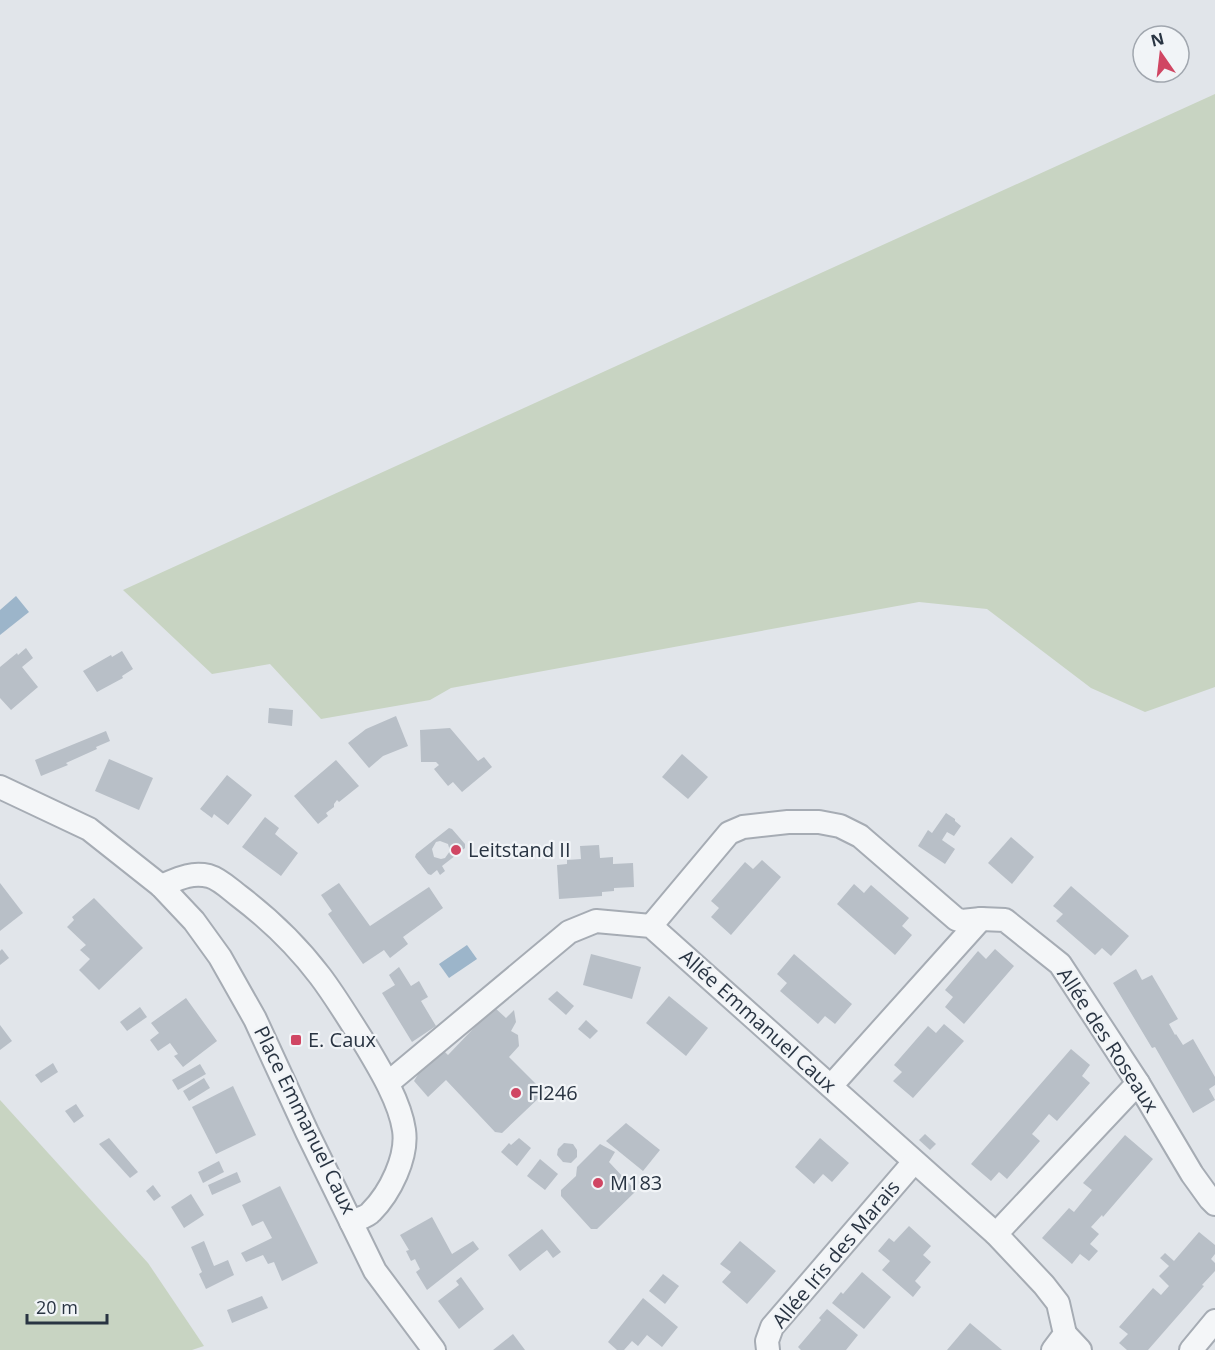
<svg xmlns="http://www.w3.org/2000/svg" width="1215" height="1350" viewBox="0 0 1215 1350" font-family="'Open Sans',sans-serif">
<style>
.green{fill:#c8d4c2}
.water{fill:#9cb5ca}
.building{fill:#b8bfc7;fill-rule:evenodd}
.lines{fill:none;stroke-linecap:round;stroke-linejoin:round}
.minor-casing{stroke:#a6acb4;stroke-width:26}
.minor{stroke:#f4f6f8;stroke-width:22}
.poi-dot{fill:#d04663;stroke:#f1f4f7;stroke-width:2}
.labels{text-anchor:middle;stroke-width:4.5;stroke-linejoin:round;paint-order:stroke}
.poi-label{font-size:20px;fill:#293442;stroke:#f1f4f7;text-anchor:start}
.street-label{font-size:20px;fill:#293442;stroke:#f1f4f7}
</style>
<rect width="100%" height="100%" fill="#e1e5ea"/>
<!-- green -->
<g class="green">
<polygon points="1215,94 1215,687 1145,712 1091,688 987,609 919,602 451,688 430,700 321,719 270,664 212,674 123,590"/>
<polygon points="0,1100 148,1263 204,1346 192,1350 0,1350"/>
</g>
<!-- water -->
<g class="water">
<polygon points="16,596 29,612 0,635 0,610"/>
<polygon points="467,945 477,959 449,978 439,964"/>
</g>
<!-- building -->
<g class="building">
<polygon points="26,648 33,658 22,667 38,687 11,710 0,698 0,667 17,653 18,655"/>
<polygon points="122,651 133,669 122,676 123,678 97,692 83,671 111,655 112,657"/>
<polygon points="269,708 293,710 292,726 268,723"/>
<polygon points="396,716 408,746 383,756 369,768 348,743 366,729"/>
<polygon points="450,728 478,761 484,757 492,767 462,792 453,782 448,786 434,769 439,765 436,762 421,762 420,730"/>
<polygon points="106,731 110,741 96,747 97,749 66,763 68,765 41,776 35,760"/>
<polygon points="682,754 708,777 688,799 662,777"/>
<polygon points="109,759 153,778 139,810 95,791"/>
<polygon points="336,760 359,786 339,802 337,800 334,804 334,807 326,813 328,816 318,824 294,796"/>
<polygon points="227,775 252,795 228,825 214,814 212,818 200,809"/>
<polygon points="946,813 955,819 955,821 961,826 954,836 947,832 942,840 955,849 945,864 918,846 928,830 932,833"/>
<polygon points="265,817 279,828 275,834 298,853 281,876 242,847"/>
<path d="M 449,828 L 452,829 L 465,844 L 465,848 L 442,866 L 445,871 L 440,875 L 437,870 L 431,875 L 428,874 L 415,857 L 416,854 ZM 440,841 L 448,844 L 450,851 L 445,858 L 441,859 L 434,857 L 432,849 L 436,842 Z"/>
<polygon points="1011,837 1034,857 1012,884 988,863"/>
<polygon points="599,845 600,858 613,857 613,864 633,863 634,887 614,888 614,891 602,892 602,896 559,899 557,865 567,864 567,860 581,859 580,846"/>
<polygon points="762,860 781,877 731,935 711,917 719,908 711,901 745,862 753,869"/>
<polygon points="0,883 23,913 0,931"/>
<polygon points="339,883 370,926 429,887 443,908 403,937 408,944 390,958 384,950 363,964 328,914 332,911 321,895"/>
<polygon points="854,884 864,893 871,885 909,918 902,926 912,935 895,955 837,904"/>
<polygon points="1071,886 1129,936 1111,956 1102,948 1095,955 1056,921 1063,914 1053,906"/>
<polygon points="94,898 143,948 99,990 79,970 90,959 80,950 86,945 67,927 74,920 72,917"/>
<polygon points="2,949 9,958 0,965 0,951"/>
<polygon points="995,949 1014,966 964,1024 945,1007 953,997 945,990 978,951 986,959"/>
<polygon points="591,954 641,967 632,999 583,985"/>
<polygon points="794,954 852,1004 835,1024 825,1016 818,1024 780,991 787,983 777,974"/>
<polygon points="399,967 411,986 419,981 428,997 421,1001 436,1026 412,1042 382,993 395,985 389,975"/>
<polygon points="1136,969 1142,980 1152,975 1178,1019 1169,1024 1175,1035 1176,1034 1183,1045 1193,1039 1215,1077 1215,1085 1209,1089 1215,1100 1193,1113 1155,1047 1152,1048 1113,983"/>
<polygon points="557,991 574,1006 566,1015 548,999"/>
<polygon points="669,996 708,1028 686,1056 646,1023"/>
<polygon points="186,998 217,1041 183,1067 174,1056 178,1054 170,1043 158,1051 150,1040 159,1033 151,1023"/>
<polygon points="140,1007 147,1017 127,1031 120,1022"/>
<polygon points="494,1007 506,1018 514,1010 516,1022 511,1031 518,1035 519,1046 509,1057 541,1089 542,1095 502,1133 495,1132 446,1080 428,1097 414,1081 422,1068 443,1050 448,1055"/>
<polygon points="586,1020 598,1031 590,1039 578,1029"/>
<polygon points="944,1024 964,1041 913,1098 893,1081 902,1072 894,1065 928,1026 936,1033"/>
<polygon points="0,1025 12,1041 0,1050"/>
<polygon points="1071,1049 1090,1065 1082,1076 1090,1083 1057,1121 1049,1114 1032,1134 1040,1141 1007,1179 999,1172 991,1181 971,1164"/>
<polygon points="53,1063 58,1072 41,1083 35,1075"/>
<polygon points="200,1064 206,1074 178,1090 172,1080"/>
<polygon points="204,1078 210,1088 189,1101 183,1091"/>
<polygon points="233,1086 256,1135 216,1154 192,1107"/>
<polygon points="76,1104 84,1116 74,1123 65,1111"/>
<polygon points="626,1123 660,1150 643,1171 606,1141"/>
<polygon points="925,1134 936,1144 930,1150 919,1140"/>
<polygon points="1125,1135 1153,1159 1103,1217 1102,1215 1091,1227 1099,1234 1090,1244 1098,1251 1089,1261 1080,1254 1072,1264 1042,1238 1069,1208 1074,1212 1092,1190 1083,1183"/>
<polygon points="109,1138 138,1172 130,1178 99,1144"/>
<polygon points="519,1138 531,1148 517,1166 501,1152 509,1143 511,1145"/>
<polygon points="820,1138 849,1163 832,1182 823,1174 814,1184 795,1167"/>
<polygon points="564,1143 573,1144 577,1150 577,1157 571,1163 563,1162 557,1155 558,1149"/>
<polygon points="600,1144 615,1152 609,1162 636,1191 597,1229 591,1229 561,1196 561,1190 576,1176 577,1167"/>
<polygon points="540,1159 558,1174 545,1190 527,1176"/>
<polygon points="219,1161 224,1172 203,1183 198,1172"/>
<polygon points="237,1172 241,1182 212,1195 208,1185"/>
<polygon points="153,1185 161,1196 154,1201 146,1191"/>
<polygon points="280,1186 318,1263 282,1281 274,1262 268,1264 263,1255 246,1262 241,1253 272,1238 263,1221 252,1226 242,1205"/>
<polygon points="191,1194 204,1215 184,1228 171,1207"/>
<polygon points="432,1217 452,1254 473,1241 479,1249 427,1290 416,1272 420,1269 415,1259 411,1261 406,1251 409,1250 400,1235"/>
<polygon points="909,1226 931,1246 923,1255 931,1262 915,1281 921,1287 913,1297 882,1270 890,1261 878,1251 889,1238 894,1242"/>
<polygon points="542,1229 561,1252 553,1258 547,1250 520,1271 508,1255"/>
<polygon points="1199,1232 1215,1245 1215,1254 1211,1259 1215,1263 1215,1271 1202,1285 1204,1286 1148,1350 1127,1350 1119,1343 1128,1334 1119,1327 1153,1288 1161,1295 1169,1286 1159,1276 1169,1266 1160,1258 1165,1253 1174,1261"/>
<polygon points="204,1241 214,1266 228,1260 234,1275 206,1289 199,1274 202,1272 191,1247"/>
<polygon points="740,1241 776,1271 747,1304 722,1282 731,1272 720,1264"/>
<polygon points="862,1272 891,1297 864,1329 832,1303 841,1292 843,1294"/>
<polygon points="663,1274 679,1286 665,1304 649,1291"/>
<polygon points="461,1277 484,1309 459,1329 438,1301 459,1285 456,1281"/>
<polygon points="262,1296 268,1308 232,1323 227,1310"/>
<polygon points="643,1298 678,1327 662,1347 647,1335 638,1346 632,1341 624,1350 617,1350 608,1342"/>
<polygon points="827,1309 858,1335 846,1350 801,1350 798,1347 821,1320 819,1318"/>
<polygon points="970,1323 1002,1350 947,1350"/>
<polygon points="513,1334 525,1350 493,1350"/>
</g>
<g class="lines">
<!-- minor casing -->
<g class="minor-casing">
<g id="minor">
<polyline points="0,787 89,829 161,886 194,921 220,957 255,1019 307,1132 375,1271 434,1350"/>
<path d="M 161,886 C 178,879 190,872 209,876 C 220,879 231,890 239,896 C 268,918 298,947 320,976 C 336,997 350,1021 365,1044 C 380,1069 400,1102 404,1130 C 408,1157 390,1193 371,1212 C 367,1217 357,1219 351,1222"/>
<polyline points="651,926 729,833 743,827 788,822 819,822 840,826 860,836 956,919 962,921 981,919 1005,920 1060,964 1138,1083 1192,1174 1210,1199 1215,1204"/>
<polyline points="388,1083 569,932 596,921 651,926 996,1234 1044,1285 1058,1303 1065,1334 1053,1350"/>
<polyline points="831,1086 981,919"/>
<polyline points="996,1234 1138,1083"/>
<polyline points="1065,1334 1080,1350"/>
<polyline points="768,1350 767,1341 772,1327 914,1162"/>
<polyline points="1191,1350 1215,1321"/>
</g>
</g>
<!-- minor -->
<use href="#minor" class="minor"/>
</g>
<!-- markers -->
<g class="poi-dot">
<circle cx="456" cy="850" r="6"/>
<rect x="290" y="1034" width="12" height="12" rx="3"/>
<circle cx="516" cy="1093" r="6"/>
<circle cx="598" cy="1183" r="6"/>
</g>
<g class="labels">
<!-- poi labels -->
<g class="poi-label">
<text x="468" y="857">Leitstand II</text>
<text x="308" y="1047">E. Caux</text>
<text x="528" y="1100">Fl246</text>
<text x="610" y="1190">M183</text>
</g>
<!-- street labels -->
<g class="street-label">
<text transform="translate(758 1021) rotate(42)" y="7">Allée Emmanuel Caux</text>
<text transform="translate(1108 1040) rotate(57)" y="7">Allée des Roseaux</text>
<text transform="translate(305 1120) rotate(64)" y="7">Place Emmanuel Caux</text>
<text transform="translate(836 1254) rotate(-50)" y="7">Allée Iris des Marais</text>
</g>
</g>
<!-- north arrow -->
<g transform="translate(1161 54) rotate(346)"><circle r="28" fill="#f1f4f7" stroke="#a1a7af" stroke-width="1.5"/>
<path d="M0-4.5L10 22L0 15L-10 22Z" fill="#d04663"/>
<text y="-9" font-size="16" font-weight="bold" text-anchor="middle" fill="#293442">N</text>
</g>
<!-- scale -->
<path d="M27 1314v9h80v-9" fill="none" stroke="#293442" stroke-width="3"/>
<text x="36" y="1314" font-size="18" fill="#293442" stroke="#f1f4f7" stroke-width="4.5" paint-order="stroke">20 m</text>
</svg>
